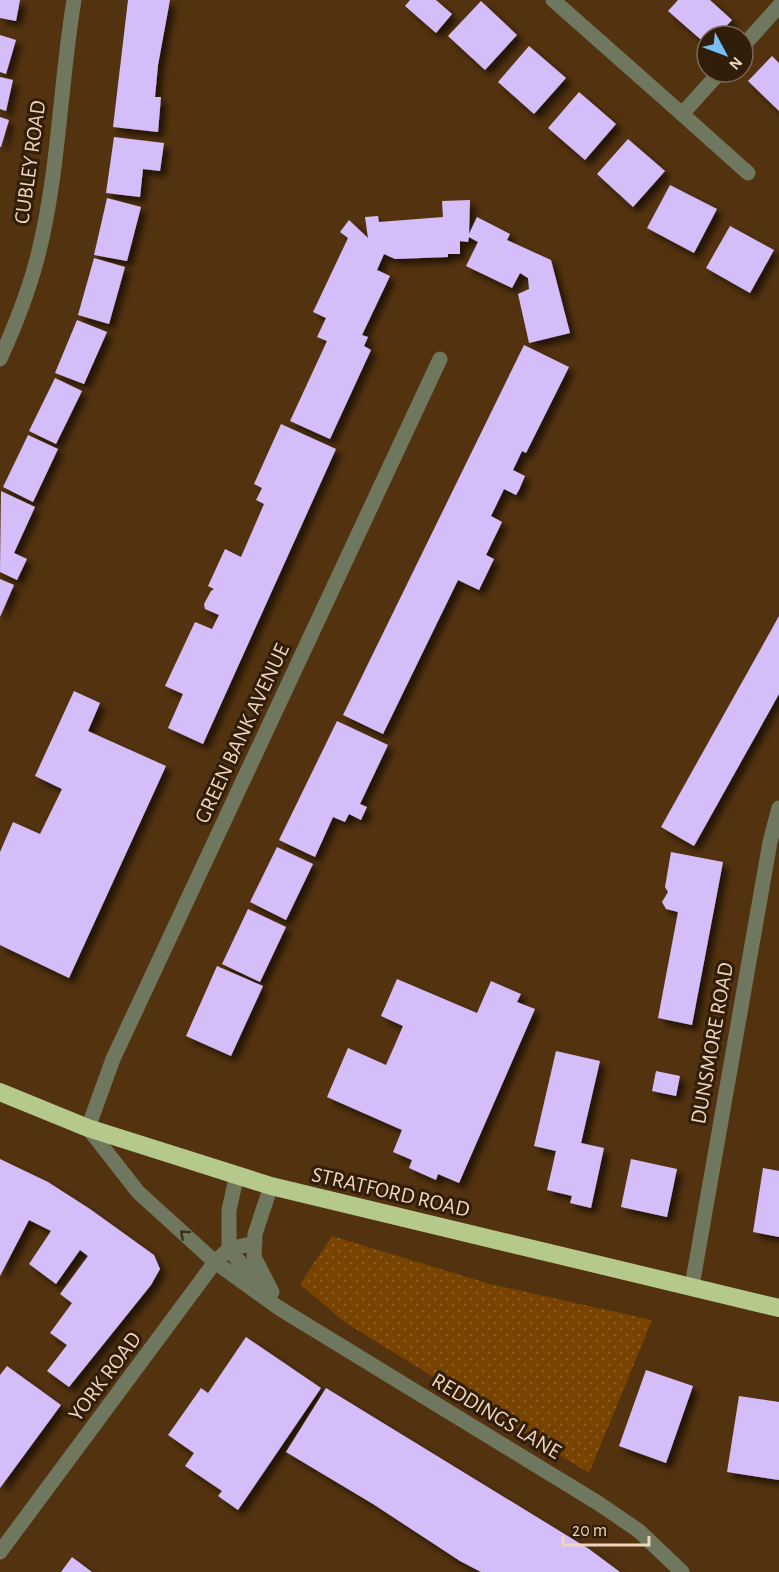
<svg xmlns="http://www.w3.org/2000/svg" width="779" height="1572" viewBox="0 0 779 1572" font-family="'Alegreya Sans',sans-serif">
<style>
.grass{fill:url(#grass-dots)}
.building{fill:#d5bdf9;filter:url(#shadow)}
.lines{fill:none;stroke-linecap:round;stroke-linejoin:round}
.minor{stroke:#6f775e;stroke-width:15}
.highway{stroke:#b5c98b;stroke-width:18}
.oneway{stroke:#3d2f1b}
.labels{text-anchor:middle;stroke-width:6;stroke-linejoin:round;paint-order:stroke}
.street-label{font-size:22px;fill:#efd5be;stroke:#301d0a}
</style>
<defs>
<pattern id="grass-dots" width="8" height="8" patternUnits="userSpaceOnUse" patternTransform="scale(1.5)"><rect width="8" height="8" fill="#784300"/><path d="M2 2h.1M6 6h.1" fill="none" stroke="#8c5d23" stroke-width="1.8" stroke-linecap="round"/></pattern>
<filter id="shadow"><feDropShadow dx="5.5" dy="5.5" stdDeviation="3" flood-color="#0009"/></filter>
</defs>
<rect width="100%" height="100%" fill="#53320f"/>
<!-- grass -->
<polygon class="grass" points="332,1236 490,1284 652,1320 589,1473 343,1321 300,1284"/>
<!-- building -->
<g class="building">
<polygon points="0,0 20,0 16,21 0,18"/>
<polygon points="128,0 170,0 158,65 155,97 161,97 158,132 113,127"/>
<polygon points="410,0 436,0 452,14 436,33 405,6"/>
<polygon points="678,0 710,0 732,20 717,36 707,36 707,45 668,11"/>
<polygon points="481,1 517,35 485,70 448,36"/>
<polygon points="0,35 16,40 6,74 0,72"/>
<polygon points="529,46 566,78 534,114 498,82"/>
<polygon points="772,56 779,63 779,111 748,81"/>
<polygon points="0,77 13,80 6,111 0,109"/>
<polygon points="579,92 616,124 585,160 548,128"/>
<polygon points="0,117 9,120 1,147 0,147"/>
<polygon points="114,137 164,143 160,171 143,169 140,197 106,193"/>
<polygon points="628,139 665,171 633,207 597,174"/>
<polygon points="670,185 717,209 694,253 647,228"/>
<polygon points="107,198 141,207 127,261 94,255"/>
<polygon points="470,200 469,234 477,217 510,234 507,240 551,260 570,333 529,343 518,294 529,289 528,278 520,273 512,288 466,266 478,242 469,237 468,242 460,241 460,254 448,254 448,257 395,259 384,254 377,270 390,276 362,335 368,337 364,346 371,350 330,439 290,421 327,341 317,337 326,318 313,312 348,238 340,232 349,220 368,238 365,217 378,216 379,222 443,217 442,201"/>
<polygon points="730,226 774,250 750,293 706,268"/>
<polygon points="94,258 125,267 109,324 78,315"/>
<polygon points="77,320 107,332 84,384 55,373"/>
<polygon points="524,345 569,367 526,453 522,451 513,470 525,476 519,490 516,495 504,489 491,516 502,522 486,555 494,559 479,590 458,580 383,734 343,715"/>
<polygon points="55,378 82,391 56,444 29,431"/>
<polygon points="281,424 336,449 203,744 168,728 183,694 165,686 195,622 212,629 219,615 205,609 204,604 211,591 214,589 208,586 225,549 241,557 264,504 256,500 262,488 254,484"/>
<polygon points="28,435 58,449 33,502 3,487"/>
<polygon points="1,491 35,507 14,553 27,559 17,580 0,572"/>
<polygon points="0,579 14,585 0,617"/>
<polygon points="779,616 779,694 694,846 661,827"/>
<polygon points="74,691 100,703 88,731 166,766 69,978 0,945 0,852 13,822 40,834 62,789 35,776"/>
<polygon points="337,721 388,745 360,804 367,807 361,820 349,814 345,822 333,817 315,857 279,840"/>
<polygon points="277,847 313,864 286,920 250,902"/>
<polygon points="671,852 723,862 692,1025 658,1018 678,912 666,909 662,902 668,892 665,887"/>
<polygon points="248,909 286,927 260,982 222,964"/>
<polygon points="217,966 263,986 231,1056 186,1036"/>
<polygon points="397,979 477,1013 491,981 521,994 517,1002 535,1009 459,1183 438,1174 436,1180 409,1168 412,1160 393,1152 402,1130 327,1097 348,1048 386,1065 403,1026 381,1016"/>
<polygon points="556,1051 600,1061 581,1143 604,1148 591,1208 570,1203 572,1196 547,1190 556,1151 534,1146"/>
<polygon points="656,1071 680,1076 676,1096 652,1091"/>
<polygon points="0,1159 48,1182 90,1209 154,1255 160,1269 151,1285 69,1387 47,1371 67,1345 50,1333 72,1303 60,1294 88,1256 80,1250 56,1284 29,1264 51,1231 29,1220 0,1276"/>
<polygon points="631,1159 677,1169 667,1217 621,1207"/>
<polygon points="763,1168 779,1171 779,1237 753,1232"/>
<polygon points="246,1337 321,1388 238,1510 218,1496 222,1491 185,1466 194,1453 168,1435 201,1388 208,1393"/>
<polygon points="7,1366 61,1405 0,1488 0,1375"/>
<polygon points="646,1370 693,1386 666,1463 619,1446"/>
<polygon points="326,1388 589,1549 620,1572 481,1572 460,1561 373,1504 286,1452"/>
<polygon points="739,1396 779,1402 779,1480 727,1472"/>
<polygon points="72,1557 92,1572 61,1572"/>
</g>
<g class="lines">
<!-- minor -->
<g class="minor">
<polyline points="553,0 682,114 720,72"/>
<polyline points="743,46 779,6"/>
<polyline points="682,114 748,173"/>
<path d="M 0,359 C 15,326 29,291 38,255 C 59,172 60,84 74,0"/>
<polyline points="440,359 113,1059 88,1128 138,1192 215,1262 279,1308 598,1503 639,1531 682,1572"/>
<polyline points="237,1174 229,1210 229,1249 259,1286"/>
<polyline points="271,1186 255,1234 254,1257 272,1292"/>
<polyline points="692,1286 770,842 779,808"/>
<polyline points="0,1552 215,1262 229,1249 255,1243"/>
</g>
<!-- highway -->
<polyline class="highway" points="0,1092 88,1128 271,1186 779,1308"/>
</g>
<!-- one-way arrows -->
<defs><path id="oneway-chevron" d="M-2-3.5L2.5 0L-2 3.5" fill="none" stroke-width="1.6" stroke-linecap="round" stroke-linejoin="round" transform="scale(1.5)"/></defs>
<use class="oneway" href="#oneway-chevron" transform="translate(184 1234) rotate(-138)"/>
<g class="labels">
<!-- street labels -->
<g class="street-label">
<text transform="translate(29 162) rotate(-82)" y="8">CUBLEY ROAD</text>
<text transform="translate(241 733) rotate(-65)" y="8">GREEN BANK AVENUE</text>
<text transform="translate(711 1043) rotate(-80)" y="8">DUNSMORE ROAD</text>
<text transform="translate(391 1191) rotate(13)" y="8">STRATFORD ROAD</text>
<text transform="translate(104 1376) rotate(-53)" y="8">YORK ROAD</text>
<text transform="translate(497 1415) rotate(31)" y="8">REDDINGS LANE</text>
</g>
</g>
<!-- north arrow -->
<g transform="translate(725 54) rotate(131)"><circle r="28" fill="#301d0a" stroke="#7c6752" stroke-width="1.5"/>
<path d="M0-4.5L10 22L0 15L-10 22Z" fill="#77c0f7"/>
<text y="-9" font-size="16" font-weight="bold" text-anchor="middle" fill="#efd5be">N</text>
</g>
<!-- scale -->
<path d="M563 1536v9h86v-9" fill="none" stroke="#efd5be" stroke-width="3"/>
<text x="572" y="1536" font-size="18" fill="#efd5be" stroke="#301d0a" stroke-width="4.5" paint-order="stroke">20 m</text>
</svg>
